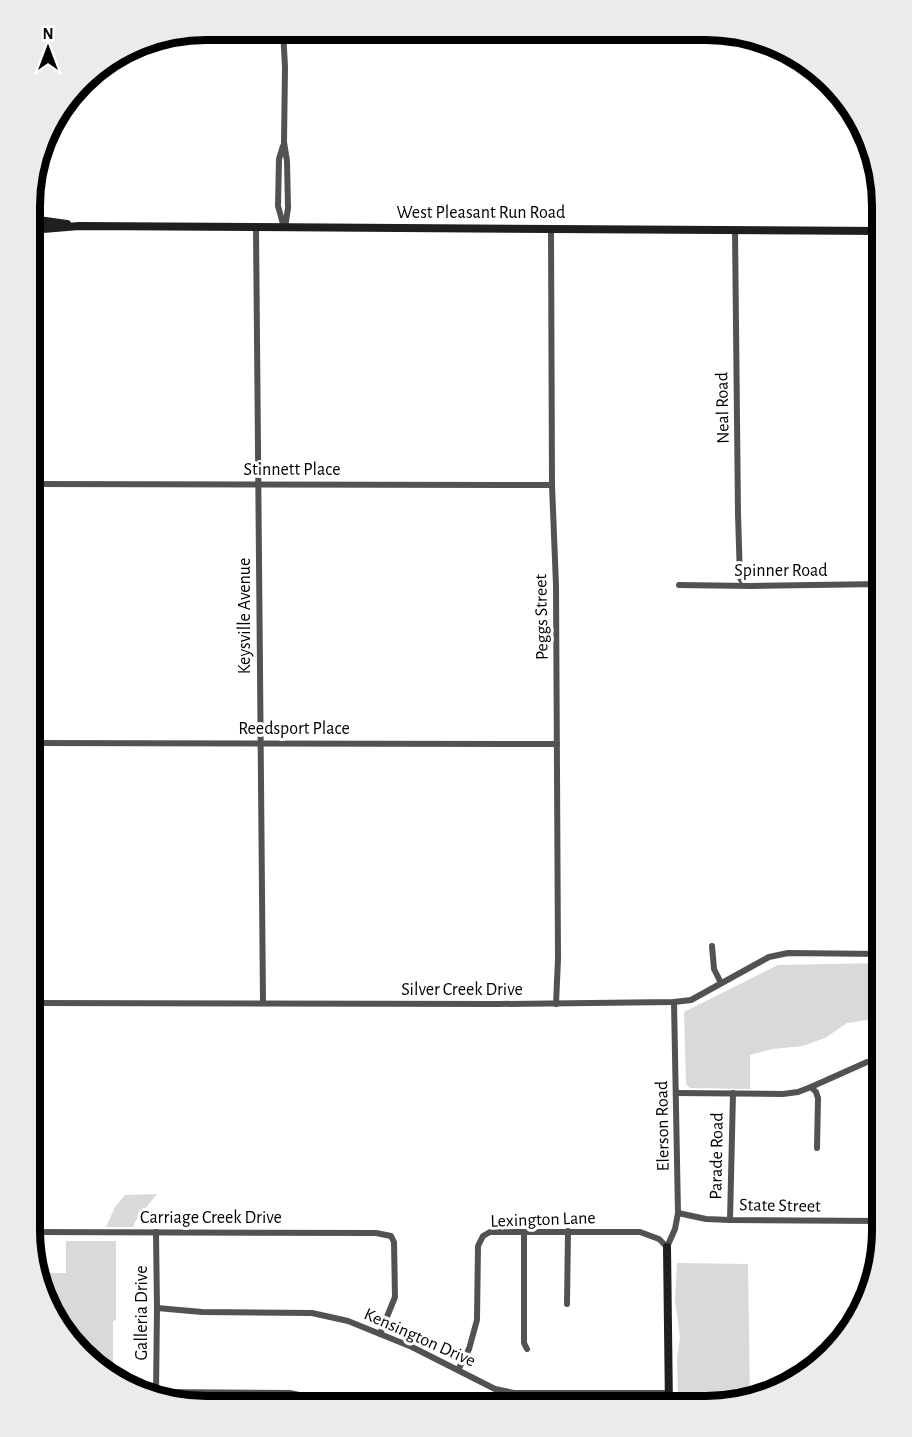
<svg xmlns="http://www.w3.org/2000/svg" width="912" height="1437" viewBox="0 0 912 1437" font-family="'Alegreya Sans',sans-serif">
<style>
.green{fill:#d9d9d9}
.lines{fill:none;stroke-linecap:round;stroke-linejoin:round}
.street{stroke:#525252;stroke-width:6}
.secondary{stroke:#1f1f1f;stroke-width:8}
.labels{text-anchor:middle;stroke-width:6;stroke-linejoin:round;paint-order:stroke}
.street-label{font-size:18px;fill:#000;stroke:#fff}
.rim{fill:none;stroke:#000;stroke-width:8}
</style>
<rect width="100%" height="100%" fill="#fff"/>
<!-- green -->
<g class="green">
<polygon points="882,963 882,1018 847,1023 825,1038 803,1046 773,1049 750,1055 750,1089 690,1088 686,1084 684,1012 778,965"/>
<polygon points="157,1194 136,1220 133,1227 106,1227 115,1207 125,1195"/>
<polygon points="66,1241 116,1241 116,1320 113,1321 113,1376 99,1371 44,1298 39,1273 66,1273"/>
<polygon points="677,1263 748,1264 750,1398 706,1407 678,1407 677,1359 680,1337 675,1300"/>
</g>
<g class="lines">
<!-- street -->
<g class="street">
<polyline points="283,30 285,67 284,142 287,161 288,208 285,228"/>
<polyline points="283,146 279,159 278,206 283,224"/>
<polyline points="256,228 263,1003"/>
<polyline points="551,229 552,485 556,585 558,959 556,1004"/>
<polyline points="735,230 738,514 740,578 744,584"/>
<polyline points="31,484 552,485"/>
<polyline points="679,585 751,586 882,584"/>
<polyline points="31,743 557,744"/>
<polyline points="712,946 714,969 721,983"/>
<polyline points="30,1003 498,1004 674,1002 691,1000 769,957 788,953 882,954"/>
<polyline points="811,1087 816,1092 818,1098 817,1148"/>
<polyline points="676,1093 783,1094 798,1092 811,1087 867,1062 882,1062"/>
<polyline points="678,1213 706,1219 730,1220 882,1221"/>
<polyline points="730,1220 733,1093"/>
<polyline points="30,1232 376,1233 391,1236 394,1242 395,1297 380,1334"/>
<polyline points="156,1232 157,1308 156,1393"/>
<polyline points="524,1232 524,1343 527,1349"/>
<polyline points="567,1304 568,1231"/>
<polyline points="157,1308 202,1312 312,1313 348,1321 412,1347 495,1389 514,1393 668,1393"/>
<polyline points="458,1370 469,1349 477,1320 478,1246 483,1236 490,1232 640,1232 659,1239 667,1247 675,1229 678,1213 674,1002"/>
<polyline points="156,1392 290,1393 331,1402 341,1406"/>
</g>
<!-- secondary -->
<g class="secondary">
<polyline points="31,219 67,224"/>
<polyline points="31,230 79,226 882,231"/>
<polyline points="667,1247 669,1407"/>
</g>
</g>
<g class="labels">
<!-- street labels -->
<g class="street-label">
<text x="481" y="218">West Pleasant Run Road</text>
<text transform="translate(722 408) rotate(-91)" y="6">Neal Road</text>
<text x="292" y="475">Stinnett Place</text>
<text x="781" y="576">Spinner Road</text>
<text transform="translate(244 616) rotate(-90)" y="6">Keysville Avenue</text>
<text transform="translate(541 617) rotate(-91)" y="6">Peggs Street</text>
<text x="294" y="734">Reedsport Place</text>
<text x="462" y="995">Silver Creek Drive</text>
<text transform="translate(662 1126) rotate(-91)" y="6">Elerson Road</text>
<text transform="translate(716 1156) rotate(-89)" y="6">Parade Road</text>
<text transform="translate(780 1205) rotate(1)" y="6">State Street</text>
<text x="211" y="1223">Carriage Creek Drive</text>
<text transform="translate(543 1219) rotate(-2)" y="6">Lexington Lane</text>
<text transform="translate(141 1313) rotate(-90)" y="6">Galleria Drive</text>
<text transform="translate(420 1337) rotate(24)" y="6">Kensington Drive</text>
</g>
</g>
<!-- crop -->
<path d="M0 0H912V1437H0ZM206 40H706A166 166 0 0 1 872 206V1230A166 166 0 0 1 706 1396H206A166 166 0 0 1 40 1230V206A166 166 0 0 1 206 40Z" fill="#ebebeb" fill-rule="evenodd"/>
<path class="rim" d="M206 40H706A166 166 0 0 1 872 206V1230A166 166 0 0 1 706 1396H206A166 166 0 0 1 40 1230V206A166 166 0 0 1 206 40Z"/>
<!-- north arrow -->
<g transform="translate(48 48)" stroke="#ffffff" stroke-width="4.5" paint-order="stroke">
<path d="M0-4.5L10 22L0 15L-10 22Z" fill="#000000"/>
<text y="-9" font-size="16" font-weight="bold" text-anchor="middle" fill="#000000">N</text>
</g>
</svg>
